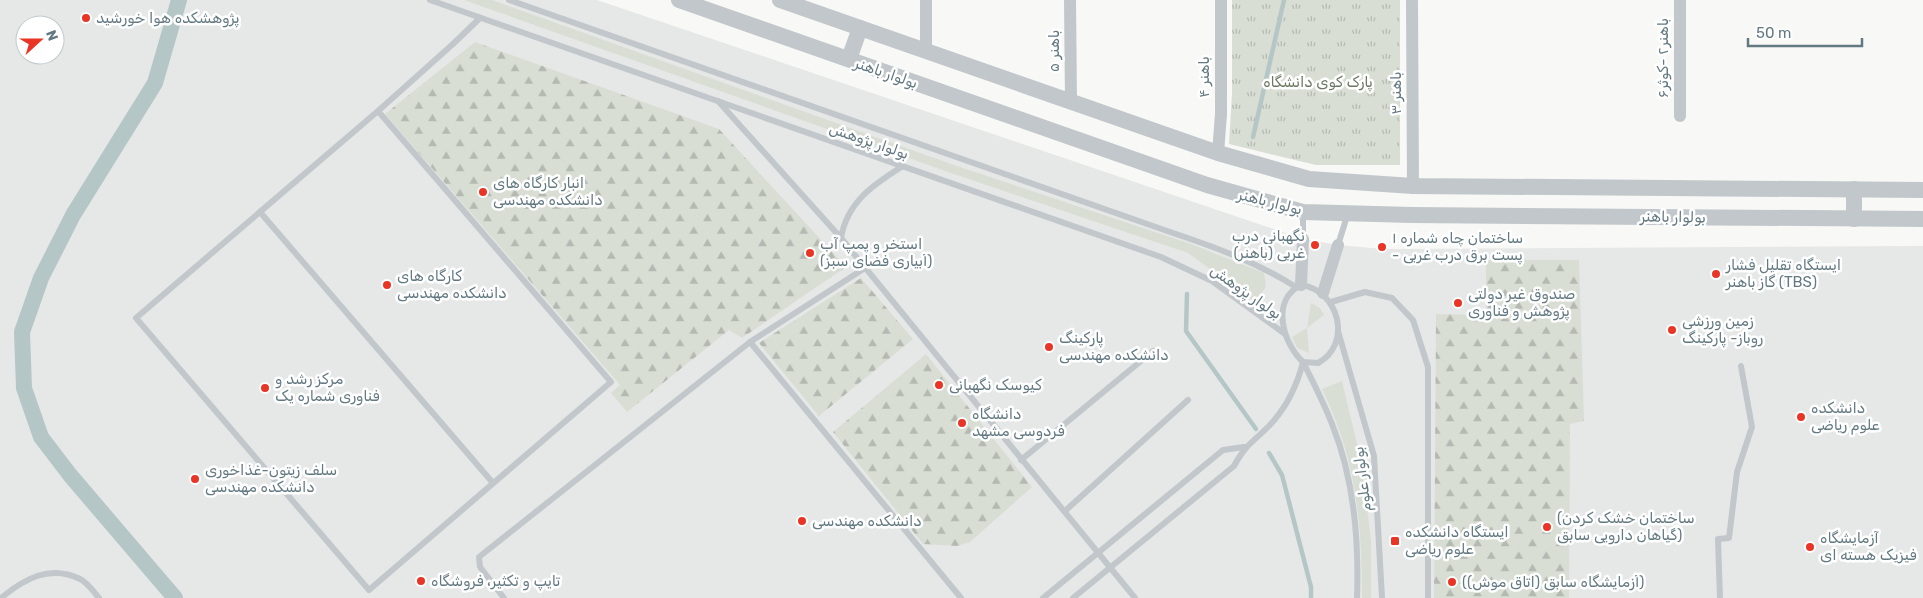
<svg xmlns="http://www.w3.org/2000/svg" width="1923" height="598" viewBox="0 0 1923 598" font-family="Rubik,Cairo,sans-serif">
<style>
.built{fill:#e6e8e7;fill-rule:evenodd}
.grass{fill:#d9ded5}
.forest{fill:url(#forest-firs)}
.park{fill:url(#park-tufts)}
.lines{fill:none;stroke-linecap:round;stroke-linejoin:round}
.stream{stroke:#b5c6c7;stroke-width:4.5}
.canal{stroke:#b5c6c7;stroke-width:16}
.service{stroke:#c1c7ca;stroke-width:6}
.minor{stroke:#c1c7ca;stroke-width:12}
.tertiary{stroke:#c1c7ca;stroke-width:16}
.poi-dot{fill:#e83526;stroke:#fff;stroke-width:2}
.labels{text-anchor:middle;stroke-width:5;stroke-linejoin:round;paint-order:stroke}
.poi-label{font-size:15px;fill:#637982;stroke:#fff;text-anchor:start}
.street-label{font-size:15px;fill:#637982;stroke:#fff}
.park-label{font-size:15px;fill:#6a7962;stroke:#fff}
</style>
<defs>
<pattern id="forest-firs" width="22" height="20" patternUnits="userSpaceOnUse" patternTransform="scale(1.25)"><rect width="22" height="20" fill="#d9ded5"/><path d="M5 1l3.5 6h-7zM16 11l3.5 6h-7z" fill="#b4b9b2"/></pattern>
<pattern id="park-tufts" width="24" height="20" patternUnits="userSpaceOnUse" patternTransform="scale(1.25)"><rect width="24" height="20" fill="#d9ded5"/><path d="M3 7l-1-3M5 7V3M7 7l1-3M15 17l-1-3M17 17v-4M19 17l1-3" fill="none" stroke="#b4b9b2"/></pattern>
</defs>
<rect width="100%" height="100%" fill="#f8f8f6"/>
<!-- built -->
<path class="built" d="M 0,0 L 597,0 L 1303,239 L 1338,245 L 1383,249 L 1923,246 L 1923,598 L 0,598 ZM 25,25 L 55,25 L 55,55 L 25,55 Z"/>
<!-- grass -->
<g class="grass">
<polygon points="464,0 492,0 951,164 1191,244 1264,273 1266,286 1256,303 1188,253 948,172"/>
<polygon points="1311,303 1320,308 1324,315 1307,328 1309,353 1297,348 1292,337 1307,328"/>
<path d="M 1342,381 L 1361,461 L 1371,540 L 1371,598 L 1362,598 C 1362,522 1356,458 1322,389 Z"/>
</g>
<!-- forest -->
<g class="forest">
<polygon points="475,42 719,129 846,267 742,338 729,330 627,412 611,393 620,385 385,114"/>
<polygon points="1486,260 1579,260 1584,421 1570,424 1569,598 1434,598 1436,314 1486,315"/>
<polygon points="861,278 913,339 819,416 759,343"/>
<polygon points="926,354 1032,487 970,542 957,546 923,544 833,432"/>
</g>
<!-- park -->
<polygon class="park" points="1232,0 1400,0 1400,165 1316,165 1229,144 1232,94"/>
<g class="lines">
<!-- stream -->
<g class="stream">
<polyline points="1253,137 1284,0"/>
<polyline points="1187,294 1186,331 1256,429"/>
<polyline points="1269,453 1282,475 1311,587 1311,598"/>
</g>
<!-- canal -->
<polyline class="canal" points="175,598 70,475 41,437 24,388 22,332 41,278 73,215 155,83 179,0"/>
<!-- service -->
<g class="service">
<polyline points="430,0 1161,257 1212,281 1285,334"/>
<path d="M 509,0 L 1170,232 C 1215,247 1256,262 1296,287"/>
<polyline points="718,101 841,238 1135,598"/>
<polyline points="378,111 611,382 369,590 136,318 378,111 453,44 480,18"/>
<polyline points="260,212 493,483"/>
<polyline points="1303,213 1303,239"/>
<path d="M 841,238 C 847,202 874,184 903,166"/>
<polyline points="1338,245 1348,213"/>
<path d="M 1301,285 C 1339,290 1353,344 1318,363 L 1303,362 C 1283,344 1270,300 1301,285 Z"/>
<polyline points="1331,302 1365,292 1392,298 1413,320 1428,367 1428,598"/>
<polyline points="1338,331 1374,456 1382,598"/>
<polyline points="750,342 961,598"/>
<path d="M 1303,362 C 1313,382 1324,403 1332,424 C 1354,478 1359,541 1357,598"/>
<polyline points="1021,460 1153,351"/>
<polyline points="1065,511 1188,400"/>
<path d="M 1,598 C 24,579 50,564 80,579 C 87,582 94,592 99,598"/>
<polyline points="504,598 480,567 479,557 750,342 865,268"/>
<polyline points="1043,598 1223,450 1244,447"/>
<path d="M 1073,598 L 1234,466 C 1246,444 1252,443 1269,426 C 1287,407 1297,386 1303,362"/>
<polyline points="1720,598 1718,539 1729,538 1737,472 1752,427 1741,366"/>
</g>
<!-- minor -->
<g class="minor">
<polyline points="926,0 926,51"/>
<polyline points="1070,0 1071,102"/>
<polyline points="1412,0 1413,186"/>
<polyline points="1680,0 1680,116"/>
<polyline points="1218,153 1221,114 1221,0"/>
<polyline points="1301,285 1303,239"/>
<polyline points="1323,293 1338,245"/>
</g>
<!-- tertiary -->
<g class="tertiary">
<polyline points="679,0 1207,185 1303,212 1412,215 1923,219"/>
<polyline points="780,0 1218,153 1309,179 1413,186 1923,190"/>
<polyline points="849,59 860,28"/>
<polyline points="1854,219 1854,189"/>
</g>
</g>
<!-- markers -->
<g class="poi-dot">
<circle cx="86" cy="18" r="5"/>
<circle cx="483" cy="192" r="5"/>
<circle cx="1315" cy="245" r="5"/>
<circle cx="1382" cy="247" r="5"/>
<circle cx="810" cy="253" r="5"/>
<circle cx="1716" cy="274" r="5"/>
<circle cx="387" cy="285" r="5"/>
<circle cx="1458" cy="303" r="5"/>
<circle cx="1672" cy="330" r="5"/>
<circle cx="1049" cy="347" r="5"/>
<circle cx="939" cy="385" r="5"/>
<circle cx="265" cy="388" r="5"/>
<circle cx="1801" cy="417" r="5"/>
<circle cx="962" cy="423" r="5"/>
<circle cx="195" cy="479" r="5"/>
<circle cx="802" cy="521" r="5"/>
<circle cx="1547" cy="527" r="5"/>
<rect x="1390" y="536" width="10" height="10" rx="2.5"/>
<circle cx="1810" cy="547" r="5"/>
<circle cx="421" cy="581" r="5"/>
<circle cx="1452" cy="582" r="5"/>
</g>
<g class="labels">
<!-- poi labels -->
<g class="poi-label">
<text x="96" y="23">پژوهشکده هوا خورشید</text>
<text x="493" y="188">انبار کارگاه های<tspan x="493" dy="17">دانشکده مهندسی</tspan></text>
<text x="1305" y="241" text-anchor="end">نگهبانی درب<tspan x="1305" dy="17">غربی (باهنر)</tspan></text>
<text x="1392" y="243">ساختمان چاه شماره ۱<tspan x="1392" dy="17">- پست برق درب غربی</tspan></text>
<text x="820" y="249">استخر و پمپ آب<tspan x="820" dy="17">(آبیاری فضای سبز)</tspan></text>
<text x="1726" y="270">ایستگاه تقلیل فشار<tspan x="1726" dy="17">گاز باهنر (TBS)</tspan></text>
<text x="397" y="281">کارگاه های<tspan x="397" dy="17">دانشکده مهندسی</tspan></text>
<text x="1468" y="299">صندوق غیر دولتی<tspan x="1468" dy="17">پژوهش و فناوری</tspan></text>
<text x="1682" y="326">زمین ورزشی<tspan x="1682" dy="17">روباز- پارکینگ</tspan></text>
<text x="1059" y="343">پارکینگ<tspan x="1059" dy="17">دانشکده مهندسی</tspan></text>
<text x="275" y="384">مرکز رشد و<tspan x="275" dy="17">فناوری شماره یک</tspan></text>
<text x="949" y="390">کیوسک نگهبانی</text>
<text x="1811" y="413">دانشکده<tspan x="1811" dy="17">علوم ریاضی</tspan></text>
<text x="972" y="419">دانشگاه<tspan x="972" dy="17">فردوسی مشهد</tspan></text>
<text x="205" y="475">سلف زیتون-غذاخوری<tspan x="205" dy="17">دانشکده مهندسی</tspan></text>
<text x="1557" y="523">(ساختمان خشک کردن<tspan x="1557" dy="17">گیاهان دارویی سابق)</tspan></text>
<text x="812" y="526">دانشکده مهندسی</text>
<text x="1405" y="537">ایستگاه دانشکده<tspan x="1405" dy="17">علوم ریاضی</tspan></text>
<text x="1820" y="543">آزمایشگاه<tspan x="1820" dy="17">فیزیک هسته ای</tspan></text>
<text x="431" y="586">تایپ و تکثیر، فروشگاه</text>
<text x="1462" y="587">(آزمایشگاه سابق (اتاق موش))</text>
</g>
<!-- street labels -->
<g class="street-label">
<text transform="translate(1054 51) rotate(-90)" y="5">باهنر ۵</text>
<text transform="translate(1663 58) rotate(-90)" y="5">باهنر۲ -کوثر۶</text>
<text transform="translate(886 73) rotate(19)" y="5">بولوار باهنر</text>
<text transform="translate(1204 77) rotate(-90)" y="5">باهنر ۴</text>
<text transform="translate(1396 93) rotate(-90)" y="5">باهنر ۳</text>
<text transform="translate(869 141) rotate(19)" y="5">بولوار پژوهش</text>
<text transform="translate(1270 202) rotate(14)" y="5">بولوار باهنر</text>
<text transform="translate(1673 217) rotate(1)" y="5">بولوار باهنر</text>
<text transform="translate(1246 292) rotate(35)" y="5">بولوار پژوهش</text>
<text transform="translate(1362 479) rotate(-97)" y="5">بولوار علوم</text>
</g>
<!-- park labels -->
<g class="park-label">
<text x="1318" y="87">پارک کوی دانشگاه</text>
</g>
</g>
<!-- north arrow -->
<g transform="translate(40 40) rotate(69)"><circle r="24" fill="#ffffff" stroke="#c1c9cd"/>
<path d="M0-4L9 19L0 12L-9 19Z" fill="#e83526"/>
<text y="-8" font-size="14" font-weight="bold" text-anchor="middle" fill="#637982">N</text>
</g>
<!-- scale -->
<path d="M1748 38v8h114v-8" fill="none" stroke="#637982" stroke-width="2.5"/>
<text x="1756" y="38" font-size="15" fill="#637982" stroke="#ffffff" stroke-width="4" paint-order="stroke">50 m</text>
</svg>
